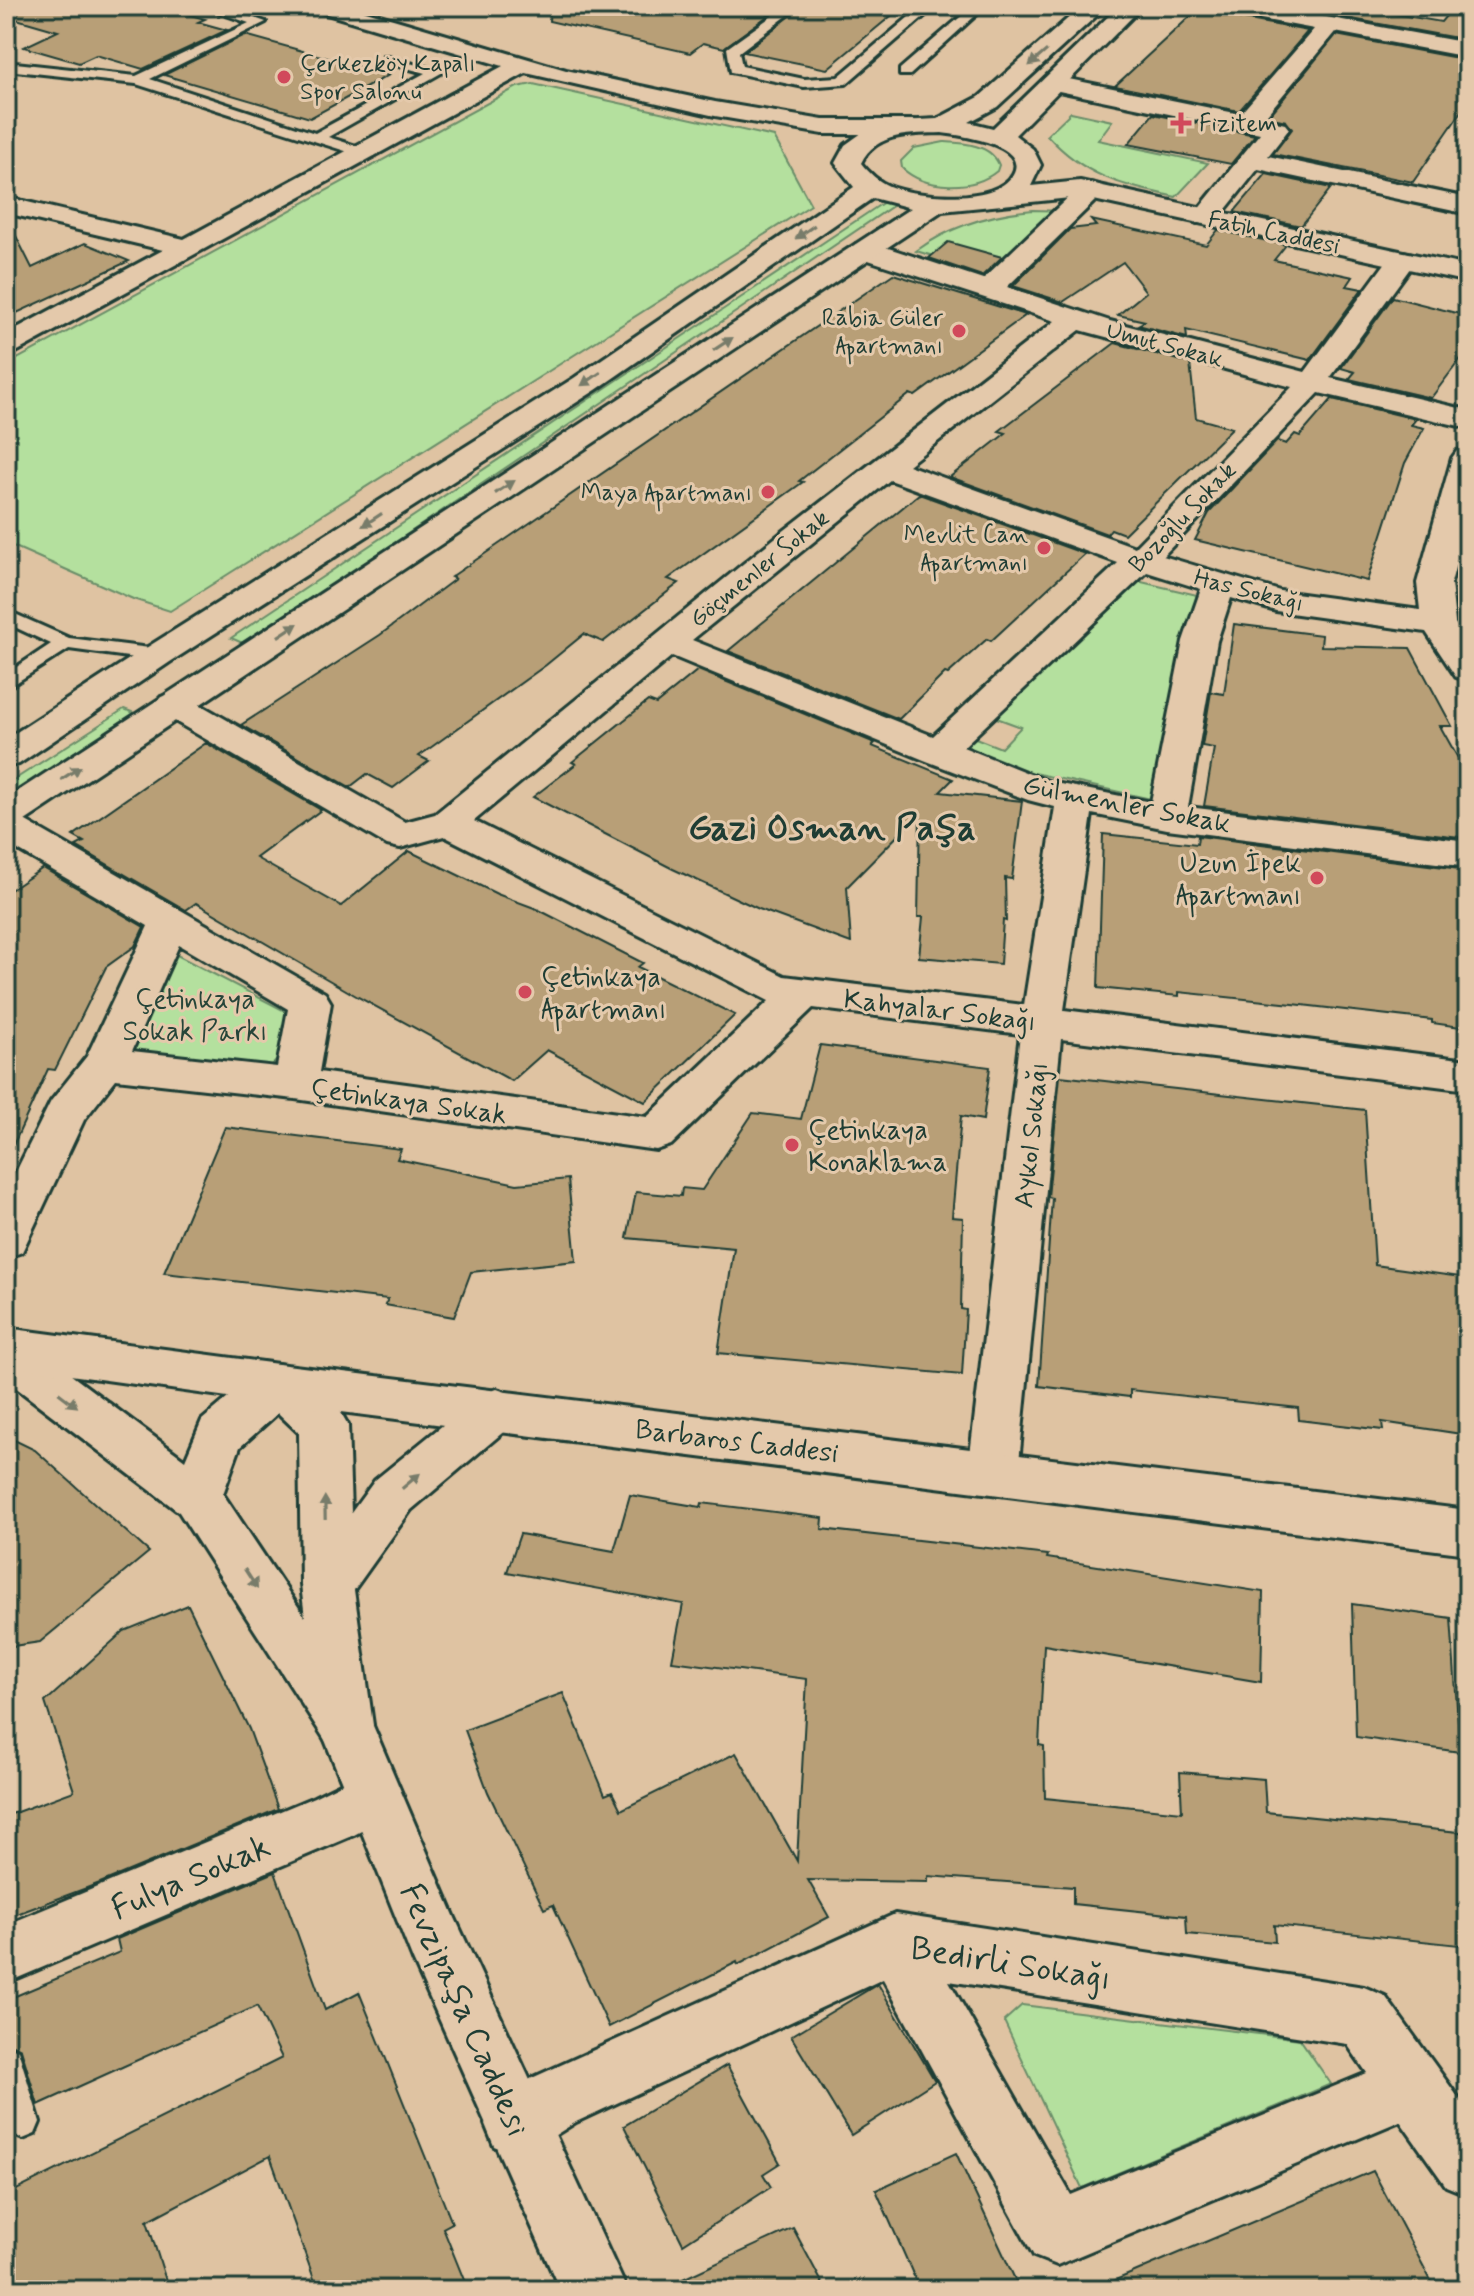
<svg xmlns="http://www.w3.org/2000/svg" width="1474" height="2296" viewBox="0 0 1474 2296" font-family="Mynerve,sans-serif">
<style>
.green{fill:#b4e09e;stroke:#6a8e69;stroke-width:2}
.building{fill:#b89f77;stroke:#1f3d34;stroke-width:2}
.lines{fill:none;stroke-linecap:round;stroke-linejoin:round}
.lane-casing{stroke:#1f3d34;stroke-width:6}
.street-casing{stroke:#1f3d34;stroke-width:6}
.secondary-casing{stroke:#1f3d34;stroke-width:6}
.lane{fill:#e4c9ab;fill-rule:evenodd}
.street{fill:#e4c9ab;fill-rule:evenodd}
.secondary{fill:#e4c9ab;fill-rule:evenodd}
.oneway{fill:#787c6a}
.poi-dot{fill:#d1495b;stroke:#e4c9ab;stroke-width:3}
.labels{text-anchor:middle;stroke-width:6;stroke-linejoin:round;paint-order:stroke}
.far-poi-label{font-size:24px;fill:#1f3d34;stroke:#e4c9ab;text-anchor:end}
.far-street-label{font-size:24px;fill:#1f3d34;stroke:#e4c9ab}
.street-label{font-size:28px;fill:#1f3d34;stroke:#e4c9ab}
.poi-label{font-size:28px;fill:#1f3d34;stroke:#e4c9ab;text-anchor:start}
.park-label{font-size:28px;fill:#264539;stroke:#e4c9ab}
.near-street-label{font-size:34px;fill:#1f3d34;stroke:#e4c9ab}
.district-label{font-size:36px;font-weight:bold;fill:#1f3d34;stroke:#e4c9ab}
</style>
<rect width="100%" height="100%" fill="#dfc3a2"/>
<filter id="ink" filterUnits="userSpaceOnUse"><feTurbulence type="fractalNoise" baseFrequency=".0125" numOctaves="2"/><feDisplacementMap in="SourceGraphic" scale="16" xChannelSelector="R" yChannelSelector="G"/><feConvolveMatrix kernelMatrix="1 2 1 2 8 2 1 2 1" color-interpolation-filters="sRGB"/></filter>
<g filter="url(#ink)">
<!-- green -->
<g class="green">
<polygon points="533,84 774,137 811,205 170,611 133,599 6,543 6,365 517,87"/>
<path d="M 1071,112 L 1112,121 L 1098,140 L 1208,163 L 1176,197 C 1122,185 1086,178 1047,135 Z"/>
<path d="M 944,142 C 963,143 991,144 999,165 L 997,171 C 973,191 925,190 902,168 L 901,161 L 914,148 Z"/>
<polygon points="887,200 897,203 245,644 231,638"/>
<path d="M 1033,210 L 1065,211 L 1000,275 L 916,251 C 950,226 991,214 1033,210 Z"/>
<polygon points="1133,580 1197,595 1151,799 998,765 959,751 973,737 1001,748 1021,727 994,717"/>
<polygon points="124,709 137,714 6,802 6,785"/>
<polygon points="173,953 287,1012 279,1058 269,1068 129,1050"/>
<polygon points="1022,2005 1300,2039 1331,2084 1082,2188 1004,2021"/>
</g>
<!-- building -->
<g class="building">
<polygon points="6,6 158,6 205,19 198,22 227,30 143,69 96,55 79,63 24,47 58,31 6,16"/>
<polygon points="550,6 781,6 724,48 703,43 690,53 549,21"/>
<polygon points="803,6 903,6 827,69 744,52"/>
<polygon points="1324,6 1349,6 1441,22 1454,6 1468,6 1468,40 1319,13"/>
<polygon points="1216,9 1228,16 1308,31 1239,111 1115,86 1197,10"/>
<polygon points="245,35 389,75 310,118 164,75"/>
<polygon points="1336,35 1468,60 1468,102 1413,182 1273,154 1292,129 1286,121 1268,117"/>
<polygon points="1153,114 1255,135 1231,164 1128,144"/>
<polygon points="1266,174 1331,188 1301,226 1234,212"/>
<polygon points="6,216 32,268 85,243 129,261 6,318"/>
<polygon points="1091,220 1206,245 1218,230 1286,245 1274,260 1353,277 1347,286 1362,289 1310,360 1186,330 1187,338 1138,325 1145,321 1118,315 1146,292 1123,262 1063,302 1013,286 1070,229 1096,226"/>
<polygon points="948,242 1002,257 982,276 929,258"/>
<polygon points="893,274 1026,315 915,396 910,394 799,481 803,482 668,579 679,583 603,642 584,634 546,665 419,756 429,761 393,788 367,774 350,787 241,725 380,635 455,579 451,577"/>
<polygon points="1393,297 1468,316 1468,349 1431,398 1349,379 1355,372 1341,368"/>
<polygon points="1115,343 1190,363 1196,418 1232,428 1124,534 1111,529 1107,534 950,477 1006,433 999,431"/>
<polygon points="1332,399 1416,419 1411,425 1424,428 1405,463 1367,581 1195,540 1209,513 1277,441 1286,444 1295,434 1300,436"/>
<polygon points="919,494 1085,554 991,641 987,639 948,674 945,673 899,719 728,651"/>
<polygon points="1234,624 1322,635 1321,646 1410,648 1452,726 1440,726 1468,776 1468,838 1204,806 1214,748 1202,746 1211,692 1224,694"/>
<polygon points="698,670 875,743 872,746 953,779 940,792 1022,801 1012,879 1005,878 1006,921 1003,920 1000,964 919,957 923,917 918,917 920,813 847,887 851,943 759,909 673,869 533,797 576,764 572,762 648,701 656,704"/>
<polygon points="206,743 321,810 256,858 341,906 409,851 497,894 537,909 643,963 638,967 735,1015 645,1102 547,1050 512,1081 358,997 196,903 186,910 76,846 84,842 73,836"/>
<polygon points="1103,834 1197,844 1198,836 1468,870 1468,1028 1432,1023 1432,1020 1293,1004 1179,992 1179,996 1098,988"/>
<polygon points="43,868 144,927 135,946 106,967 55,1070 48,1069 6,1161 6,893"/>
<polygon points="820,1045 990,1067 983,1120 961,1116 952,1217 963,1218 961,1309 966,1310 962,1375 718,1353 734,1248 627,1238 636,1192 681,1196 682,1188 702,1190 753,1113 801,1119"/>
<polygon points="1060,1076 1365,1110 1375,1265 1468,1278 1468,1435 1382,1422 1383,1430 1299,1420 1298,1408 1130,1390 1130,1397 1039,1386 1052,1198 1048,1197"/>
<polygon points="225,1127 401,1149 397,1159 517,1184 568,1179 576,1261 471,1272 454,1317 385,1305 388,1299 164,1273"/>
<polygon points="6,1436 35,1450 149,1552 40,1642 6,1647"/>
<polygon points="630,1495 701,1507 702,1503 823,1518 822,1529 1048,1555 1047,1558 1263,1592 1261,1682 1044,1645 1039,1745 1044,1746 1045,1798 1182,1812 1180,1772 1264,1779 1266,1812 1468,1833 1468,1946 1274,1925 1275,1942 1187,1934 1186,1916 1073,1904 1073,1887 928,1876 928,1882 808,1880 829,1917 738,1965 737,1962 609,2027 553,1905 544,1909 488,1792 465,1730 563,1693 605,1795 612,1792 621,1810 736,1753 797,1861 807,1679 672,1661 683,1604 507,1572 520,1534 614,1551"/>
<polygon points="1352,1604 1451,1618 1460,1752 1356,1737"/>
<polygon points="188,1605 249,1729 278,1809 100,1883 6,1918 6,1816 74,1791 45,1702 124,1631"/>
<polygon points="275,1872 325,2010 359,1992 452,2223 443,2228 468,2290 318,2290 270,2156 147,2221 169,2290 6,2290 6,2195 282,2058 257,2006 38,2105 21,2049 6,2042 6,2000 120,1952 117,1939"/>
<polygon points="878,1984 935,2081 851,2135 791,2036"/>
<polygon points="727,2065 780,2163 763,2174 771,2187 683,2244 624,2126"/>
<polygon points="956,2153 1020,2290 920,2290 876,2190"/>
<polygon points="1373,2171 1436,2290 1092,2290"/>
<polygon points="793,2228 826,2290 659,2290"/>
</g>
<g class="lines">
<!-- lane casing -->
<g class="lane-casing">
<g id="lane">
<polygon points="200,6 219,6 266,22 150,79 315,133 425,73 384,62 384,56 443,72 328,137 366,149 368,152 361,156 136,84 6,70 6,62 136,76 249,23"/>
<polygon points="786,6 800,6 739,52 742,66 804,79 838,77 922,6 936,6 846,84 804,87 731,72 727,48"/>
<polygon points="973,6 986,6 910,75 900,75 900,69"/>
<polygon points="6,610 69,638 158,649 167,655 158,661 69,649 6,689 6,674 51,644 6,623"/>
<polygon points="6,2045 18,2050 40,2122 35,2134 23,2139 11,2134 6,2122"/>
</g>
</g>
<!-- street casing -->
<g class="street-casing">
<g id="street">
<polygon points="314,6 349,6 566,70 715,102 823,120 913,120 922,122 925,127 922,132 913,134 823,134 715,116 526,73 16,352 6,355 6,334 163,250 6,213 6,197 184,239 503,66 317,11"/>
<polygon points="1218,6 1266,6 1468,43 1468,57 1335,32 1263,119 1285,124 1289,129 1268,156 1468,198 1468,214 1258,169 1215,223 1197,223 1193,217 1197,211 1260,133 1054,90 1045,88 1042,83 1045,78 1054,76 1240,114 1314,29 1229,13 1221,11"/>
<path d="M 1090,183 L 1099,185 L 1103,191 L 1099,197 L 1007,287 L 1110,321 L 1305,372 L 1392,254 L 1402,252 L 1412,254 L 1416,260 L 1330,378 L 1468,410 L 1468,428 L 1319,393 L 1163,556 L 1280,591 L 1420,610 L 1417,583 L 1452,458 L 1457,451 L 1468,449 L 1468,517 L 1451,583 L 1455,623 L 1468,643 L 1468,681 L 1456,677 L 1426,632 L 1276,611 L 1231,598 L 1217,641 L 1188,807 L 1468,841 L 1468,867 L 1167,829 L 1092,814 L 1064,1010 L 1468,1060 L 1468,1090 L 1061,1039 L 1018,1472 L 1011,1487 L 993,1493 L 975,1487 L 968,1472 L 1020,1034 L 813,1008 L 671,1145 L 656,1150 L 295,1099 L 116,1079 L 84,1120 L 22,1252 L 6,1258 L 6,1192 L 51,1101 L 87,1056 L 148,926 L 6,843 L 6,814 L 19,817 L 325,993 L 331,1003 L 319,1072 L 647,1117 L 769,1001 L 444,836 L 400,848 L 387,845 L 161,713 L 156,705 L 161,697 L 174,694 L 187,697 L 405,822 L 435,814 L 781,533 L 1055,321 L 856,256 L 852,250 L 856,244 L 876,244 L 983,279 L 1081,185 ZM 1080,330 L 1292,387 L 1135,547 L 908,465 ZM 890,480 L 1118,563 L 933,736 L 692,640 ZM 1147,572 L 1201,589 L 1183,641 L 1151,802 L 1050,782 L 963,747 ZM 672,656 L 924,760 L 1028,800 L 1055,807 L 1024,1005 L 784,976 L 474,821 ZM 179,945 L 288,1009 L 277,1067 L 132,1051 Z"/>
<path d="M 6,1334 L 23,1339 L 185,1460 L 202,1420 L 261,1370 L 278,1364 L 295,1370 L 340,1411 L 348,1425 L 351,1513 L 375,1480 L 480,1395 L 497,1389 L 514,1395 L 521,1409 L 514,1423 L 411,1510 L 354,1590 L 373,1725 L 365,1743 L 346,1750 L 327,1743 L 179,1512 L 6,1380 ZM 278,1413 L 299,1433 L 301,1585 L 305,1617 L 223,1494 L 240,1447 Z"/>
<polygon points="373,1768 393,1776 401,1795 393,1814 354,1835 6,1983 6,1925 314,1797"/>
<path d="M 895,1914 L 1364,1987 L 1385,1996 L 1468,2111 L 1468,2195 L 1446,2186 L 1400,2121 L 1057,2265 L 1034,2256 L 883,1979 L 576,2122 L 538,2146 L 516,2155 L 494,2146 L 485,2124 L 494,2102 L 532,2078 ZM 949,1981 L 1347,2044 L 1367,2073 L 1071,2195 Z"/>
</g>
</g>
<!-- secondary casing -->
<g class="secondary-casing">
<g id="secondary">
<path d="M 1082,6 L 1107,6 L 997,107 L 969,122 L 993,128 L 1119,6 L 1143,6 L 1015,135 L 1033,149 L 1041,165 L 1031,186 L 1080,181 L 1468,266 L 1468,282 L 1080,197 L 942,211 L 19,825 L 6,828 L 6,799 L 911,208 L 873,198 L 596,390 L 170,662 L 19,764 L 6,767 L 6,739 L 146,648 L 574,378 L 854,187 L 835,163 L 845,145 L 866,130 L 901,121 L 937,119 L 979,97 ZM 942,133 C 958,135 1030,144 1013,174 C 997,205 916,197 889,186 C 878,181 869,173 861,163 C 876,132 912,134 942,133 Z"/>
<polygon points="6,1328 278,1364 1468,1510 1468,1554 278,1404 6,1366"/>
<polygon points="346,1700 365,1707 455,1918 627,2290 560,2290 413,1960 319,1725 327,1707"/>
</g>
</g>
<!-- lane -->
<use href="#lane" class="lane"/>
<!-- street -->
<use href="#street" class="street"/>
<!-- secondary -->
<use href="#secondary" class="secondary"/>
</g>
<!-- one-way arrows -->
<defs><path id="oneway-solid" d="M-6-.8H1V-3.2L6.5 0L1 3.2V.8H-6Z" transform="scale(2)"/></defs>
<g class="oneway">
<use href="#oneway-solid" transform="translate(1038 58) rotate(139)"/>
<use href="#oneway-solid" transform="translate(805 232) rotate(145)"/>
<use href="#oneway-solid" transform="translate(723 344) rotate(-33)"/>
<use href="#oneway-solid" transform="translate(591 379) rotate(146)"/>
<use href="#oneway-solid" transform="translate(505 487) rotate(-33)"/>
<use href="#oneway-solid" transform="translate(372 520) rotate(147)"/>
<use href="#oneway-solid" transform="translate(288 630) rotate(-33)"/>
<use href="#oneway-solid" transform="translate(71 773) rotate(-33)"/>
<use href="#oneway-solid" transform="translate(68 1400) rotate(37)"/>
<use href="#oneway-solid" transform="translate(411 1481) rotate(-40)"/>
<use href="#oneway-solid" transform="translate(325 1508) rotate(-91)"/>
<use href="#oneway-solid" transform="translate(251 1579) rotate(57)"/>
</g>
</g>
<!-- markers -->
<g class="poi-dot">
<circle cx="284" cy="77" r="8"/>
<path d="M1177 111h8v8h8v8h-8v8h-8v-8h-8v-8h8z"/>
<circle cx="959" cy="331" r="8"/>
<circle cx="768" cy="492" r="8"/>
<circle cx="1044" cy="548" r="8"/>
<circle cx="1317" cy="878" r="8"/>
<circle cx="525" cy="992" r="8"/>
<circle cx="792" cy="1145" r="8"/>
</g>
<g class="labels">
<!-- far-poi labels -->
<g class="far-poi-label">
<text x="300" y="71" text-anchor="start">Çerkezköy Kapalı<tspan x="300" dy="28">Spor Salonu</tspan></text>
<text x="1199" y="131" text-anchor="start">Fizitem</text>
<text x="943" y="325">Rabia Güler<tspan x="943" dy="28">Apartmanı</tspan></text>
<text x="752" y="500">Maya Apartmanı</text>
<text x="1028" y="542">Mevlit Can<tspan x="1028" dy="28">Apartmanı</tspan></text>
</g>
<!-- far-street labels -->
<g class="far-street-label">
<text transform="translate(1274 232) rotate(12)" y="8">Fatih Caddesi</text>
<text transform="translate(1165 344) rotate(15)" y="8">Umut Sokak</text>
<text transform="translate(1182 517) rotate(-46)" y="8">Bozoğlu Sokak</text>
<text transform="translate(759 568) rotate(-39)" y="8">Göçmenler Sokak</text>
<text transform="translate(1249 590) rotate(14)" y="8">Has Sokağı</text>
</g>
<!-- street labels -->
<g class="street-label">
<text transform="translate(1127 803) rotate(11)" y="10">Gülmenler Sokak</text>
<text transform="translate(940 1009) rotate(7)" y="10">Kahyalar Sokağı</text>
<text transform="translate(409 1100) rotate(8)" y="10">Çetinkaya Sokak</text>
<text transform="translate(1030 1135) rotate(-84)" y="10">Aykol Sokağı</text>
<text transform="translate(737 1440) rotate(7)" y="10">Barbaros Caddesi</text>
</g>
<!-- poi labels -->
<g class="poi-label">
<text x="1301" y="872" text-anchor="end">Uzun İpek<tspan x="1301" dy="32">Apartmanı</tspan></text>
<text x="541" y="986">Çetinkaya<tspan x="541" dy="32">Apartmanı</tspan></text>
<text x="808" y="1139">Çetinkaya<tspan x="808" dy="32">Konaklama</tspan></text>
</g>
<!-- park labels -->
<g class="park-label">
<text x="195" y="1008">Çetinkaya<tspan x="195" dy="32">Sokak Parkı</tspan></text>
</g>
<!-- near-street labels -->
<g class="near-street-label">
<text transform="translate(190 1876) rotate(-23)" y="12">Fulya Sokak</text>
<text transform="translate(1011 1962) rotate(9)" y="12">Bedirli Sokağı</text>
<text transform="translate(466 2009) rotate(66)" y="12">Fevzipaşa Caddesi</text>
</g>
<!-- district labels -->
<g class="district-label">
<text x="832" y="839">Gazi Osman Paşa</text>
</g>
</g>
<!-- margin -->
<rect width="1474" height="2296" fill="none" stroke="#e4c9ab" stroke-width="32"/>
<rect x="16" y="16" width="1442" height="2264" fill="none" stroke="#1f3d34" stroke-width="3" filter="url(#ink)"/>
</svg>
